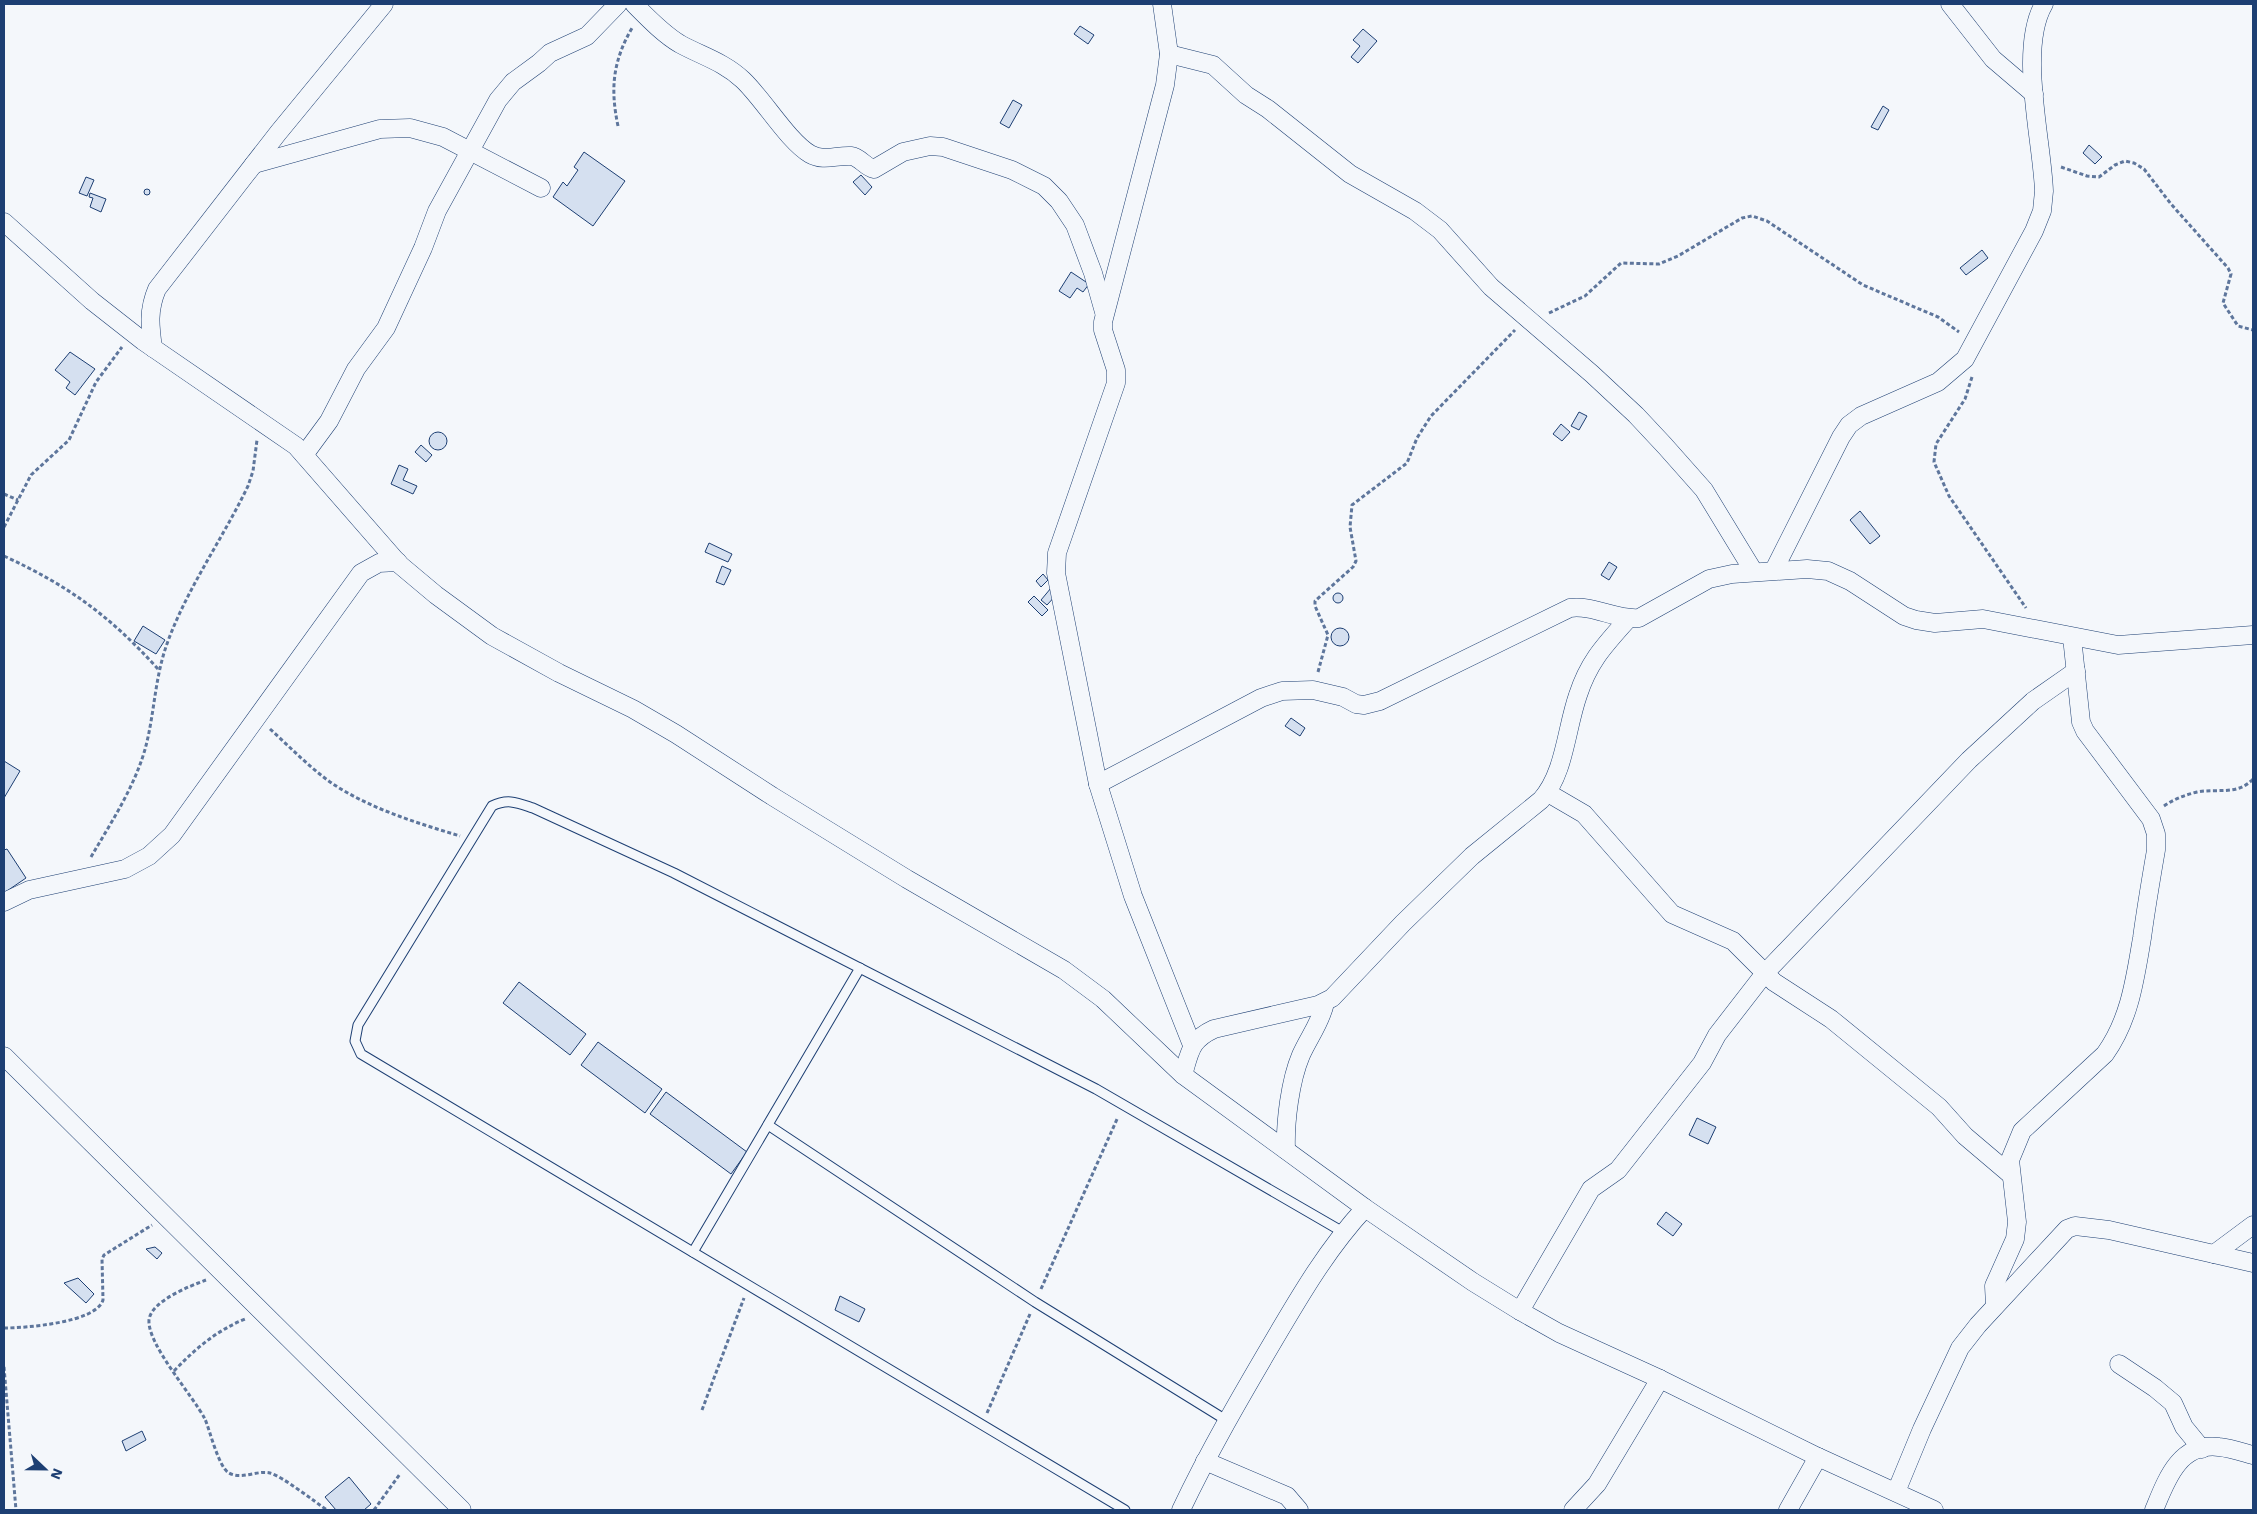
<svg xmlns="http://www.w3.org/2000/svg" width="2257" height="1514" viewBox="0 0 2257 1514" font-family="'Work Sans',sans-serif">
<style>
.building{fill:#d5e0f0;stroke:#1d3f73}
.lines{fill:none;stroke-linecap:round;stroke-linejoin:round}
.lane-casing{stroke:#1d3f73;stroke-width:11}
.street-casing{stroke:#1d3f73;stroke-width:19}
.path{stroke:#5e769c;stroke-width:3;stroke-dasharray:4 2.5;stroke-linecap:butt}
.lane{stroke:#f4f7fb;stroke-width:9}
.street{stroke:#f4f7fb;stroke-width:18}
</style>
<rect width="100%" height="100%" fill="#f4f7fb"/>
<!-- building -->
<g class="building">
<polygon points="1080,26 1094,35 1088,44 1074,34"/>
<polygon points="1363,29 1377,41 1358,63 1351,57 1360,46 1353,40"/>
<polygon points="1013,100 1022,105 1009,128 1000,123"/>
<polygon points="1883,106 1889,110 1878,130 1871,127"/>
<polygon points="2089,145 2102,157 2095,164 2083,153"/>
<polygon points="584,152 625,181 593,226 553,197 563,182 567,186 578,170 574,167"/>
<polygon points="861,175 872,187 865,195 853,182"/>
<polygon points="86,177 94,180 87,196 79,193"/>
<circle cx="147" cy="192" r="3"/>
<polygon points="90,193 106,199 101,212 90,207 93,198 89,197"/>
<polygon points="1982,250 1988,258 1966,275 1960,268"/>
<polygon points="1071,272 1089,284 1083,292 1077,288 1070,298 1059,291"/>
<polygon points="70,352 95,369 75,395 66,388 70,382 55,370"/>
<polygon points="1579,412 1587,416 1579,430 1571,426"/>
<polygon points="1561,424 1570,432 1562,441 1553,434"/>
<circle cx="438" cy="441" r="9"/>
<polygon points="421,445 432,455 426,462 415,452"/>
<polygon points="399,465 408,469 403,480 417,486 413,494 391,484"/>
<polygon points="1860,511 1880,536 1870,544 1850,520"/>
<polygon points="709,543 732,554 728,562 705,552"/>
<polygon points="1609,562 1617,567 1609,580 1601,575"/>
<polygon points="722,566 731,570 724,585 716,582"/>
<polygon points="1043,574 1048,580 1041,587 1036,581"/>
<polygon points="1051,588 1058,593 1047,605 1041,600"/>
<circle cx="1338" cy="598" r="5"/>
<polygon points="1034,596 1048,610 1042,616 1028,602"/>
<polygon points="143,626 165,640 156,654 134,641"/>
<circle cx="1340" cy="637" r="9"/>
<polygon points="1291,718 1305,728 1300,736 1285,726"/>
<polygon points="4,761 20,771 4,798"/>
<polygon points="7,849 26,878 4,893 4,850"/>
<polygon points="519,982 586,1034 570,1055 503,1003"/>
<polygon points="598,1042 662,1089 645,1113 581,1065"/>
<polygon points="666,1092 747,1152 731,1174 650,1114"/>
<polygon points="1697,1118 1716,1127 1708,1144 1689,1135"/>
<polygon points="1666,1212 1682,1224 1673,1236 1657,1224"/>
<polygon points="155,1247 162,1253 157,1259 146,1249"/>
<polygon points="78,1278 94,1294 86,1303 64,1283"/>
<polygon points="840,1296 865,1309 859,1322 835,1310"/>
<polygon points="142,1431 146,1440 126,1451 122,1441"/>
<polygon points="349,1477 371,1504 364,1510 336,1510 325,1497"/>
</g>
<g class="lines">
<!-- lane casing -->
<g class="lane-casing">
<g id="lane">
<polyline points="768,1125 1035,1302 1226,1420"/>
<polyline points="693,1252 860,968"/>
<path d="M 1125,1510 L 361,1054 L 355,1041 L 358,1025 L 492,806 C 508,798 518,803 533,808 L 674,873 L 1096,1089 L 1343,1232"/>
</g>
</g>
<!-- street casing -->
<g class="street-casing">
<g id="street">
<path d="M 634,4 C 648,18 663,34 680,44 C 702,56 724,62 743,80 C 764,100 788,141 810,154 C 824,162 836,155 851,156 C 860,157 865,167 874,169 L 903,152 L 930,146 L 943,147 L 1012,170 L 1044,186 L 1059,201 L 1075,225 L 1093,273 L 1104,312"/>
<polyline points="1162,4 1169,54 1165,85 1103,322 1103,330 1116,370 1116,383 1057,553 1056,573 1098,784 1133,896 1192,1045"/>
<polyline points="1950,4 1993,59 2034,94"/>
<polyline points="1169,54 1213,65 1246,95 1268,109 1350,174 1415,211 1440,230 1491,287 1592,374 1636,415 1665,446 1704,490 1754,572"/>
<polyline points="254,164 380,129 410,128 443,137 541,188"/>
<polyline points="4,222 92,301 143,341 296,446 399,564 436,595 492,636 559,673 633,709 676,734 772,796 907,879 1064,970 1103,999 1183,1075 1365,1208 1473,1282 1520,1311 1559,1333 1660,1379 1818,1457 1934,1510"/>
<path d="M 153,348 C 150,326 148,310 157,289 L 278,133 L 384,4"/>
<polyline points="304,455 329,421 356,369 386,328 423,248 437,211 498,100 513,82 539,63 550,53 587,36 618,4"/>
<path d="M 1774,570 L 1841,437 L 1849,425 L 1861,416 L 1938,382 L 1965,359 L 2034,231 L 2042,211 L 2044,191 C 2042,139 2018,48 2044,4"/>
<path d="M 1098,784 L 1261,698 L 1282,691 L 1313,690 L 1343,697 L 1356,704 L 1364,705 L 1380,701 L 1570,608 C 1594,605 1616,620 1639,618 L 1709,579 L 1732,574 L 1807,569 L 1828,571 L 1850,581 L 1904,616 L 1916,620 L 1935,623 L 1983,619 L 2118,645 L 2253,635"/>
<polyline points="1548,793 1584,814 1672,914 1733,941 1774,982 1831,1019 1939,1107 1965,1136 2011,1175"/>
<polyline points="4,902 29,890 125,869 149,856 172,835 361,573 379,563 398,562"/>
<polyline points="4,1056 462,1510"/>
<path d="M 1183,1075 C 1190,1052 1190,1040 1214,1029 L 1318,1005 L 1332,998 L 1403,923 L 1472,856 L 1541,800 C 1565,773 1566,729 1578,695 C 1589,661 1605,645 1628,619"/>
<path d="M 1286,1150 C 1285,1122 1290,1081 1301,1055 C 1309,1037 1321,1022 1325,1003"/>
<polyline points="2214,1254 2253,1225"/>
<path d="M 1995,1306 L 1994,1286 L 2015,1239 L 2017,1222 L 2010,1160 L 2022,1131 L 2105,1054 C 2130,1019 2135,979 2142,938 C 2146,908 2151,879 2156,850 L 2156,834 L 2151,819 L 2085,731 L 2081,722 L 2072,637"/>
<polyline points="1520,1311 1591,1189 1618,1170 1702,1063 1717,1035 1765,973 1969,760 2033,701 2076,671"/>
<polyline points="2119,1364 2155,1388 2173,1403 2184,1427 2202,1449"/>
<polyline points="1205,1461 1287,1496 1299,1510"/>
<polyline points="1896,1492 1922,1429 1960,1348 1978,1325 2067,1229 2075,1226 2109,1230 2253,1263"/>
<path d="M 1181,1510 C 1209,1451 1241,1396 1274,1340 C 1301,1294 1328,1248 1365,1208"/>
<polyline points="1573,1510 1597,1484 1660,1379"/>
<polyline points="1788,1510 1818,1457"/>
<path d="M 2154,1510 C 2166,1481 2179,1442 2219,1447 C 2230,1448 2242,1452 2253,1455"/>
</g>
</g>
<!-- path -->
<g class="path">
<path d="M 618,126 C 610,88 613,61 632,28"/>
<polyline points="2061,167 2087,176 2099,177 2115,165 2125,161 2134,163 2144,169 2171,204 2228,268 2231,274 2223,303 2238,326 2253,330"/>
<polyline points="1549,313 1585,296 1621,263 1659,264 1678,256 1742,218 1752,216 1767,221 1863,285 1938,317 1959,332"/>
<polyline points="1972,377 1965,399 1936,444 1934,462 1949,496 2026,608"/>
<polyline points="4,494 18,500"/>
<polyline points="4,527 31,475 69,440 96,382 122,347"/>
<path d="M 4,556 C 69,586 110,616 158,669"/>
<polyline points="1318,672 1328,635 1315,606 1315,601 1353,567 1356,561 1350,527 1352,505 1407,463 1417,438 1431,416 1515,330"/>
<path d="M 270,729 C 291,748 310,768 333,784 C 371,809 417,823 460,836"/>
<path d="M 2164,806 C 2174,799 2185,795 2197,792 C 2218,788 2237,796 2253,779"/>
<path d="M 91,857 C 109,826 130,794 142,759 C 155,721 153,681 168,641 C 188,587 223,538 248,486 L 253,471 L 257,440"/>
<path d="M 206,1280 C 190,1286 151,1301 149,1320 C 147,1344 193,1396 205,1419 C 210,1431 219,1468 229,1473 C 242,1480 257,1470 270,1473 C 282,1476 315,1502 327,1510"/>
<polyline points="1041,1289 1118,1117"/>
<path d="M 4,1328 C 24,1328 96,1323 103,1300 L 102,1259 L 104,1255 L 152,1225"/>
<polyline points="4,1367 16,1510"/>
<path d="M 174,1371 C 195,1349 216,1331 245,1319"/>
<polyline points="702,1410 744,1298"/>
<polyline points="987,1413 1030,1314"/>
<polyline points="374,1510 400,1474"/>
</g>
<!-- lane -->
<use href="#lane" class="lane"/>
<!-- street -->
<use href="#street" class="street"/>
</g>
<!-- border -->
<rect width="2257" height="1514" fill="none" stroke="#1d3f73" stroke-width="10"/>
<!-- north arrow -->
<g transform="translate(45 1469) rotate(112)" stroke="#f4f7fb" stroke-width="4" paint-order="stroke">
<path d="M0-4L9 19L0 12L-9 19Z" fill="#1d3f73"/>
<text y="-8" font-size="14" font-weight="bold" text-anchor="middle" fill="#1d3f73">N</text>
</g>
</svg>
